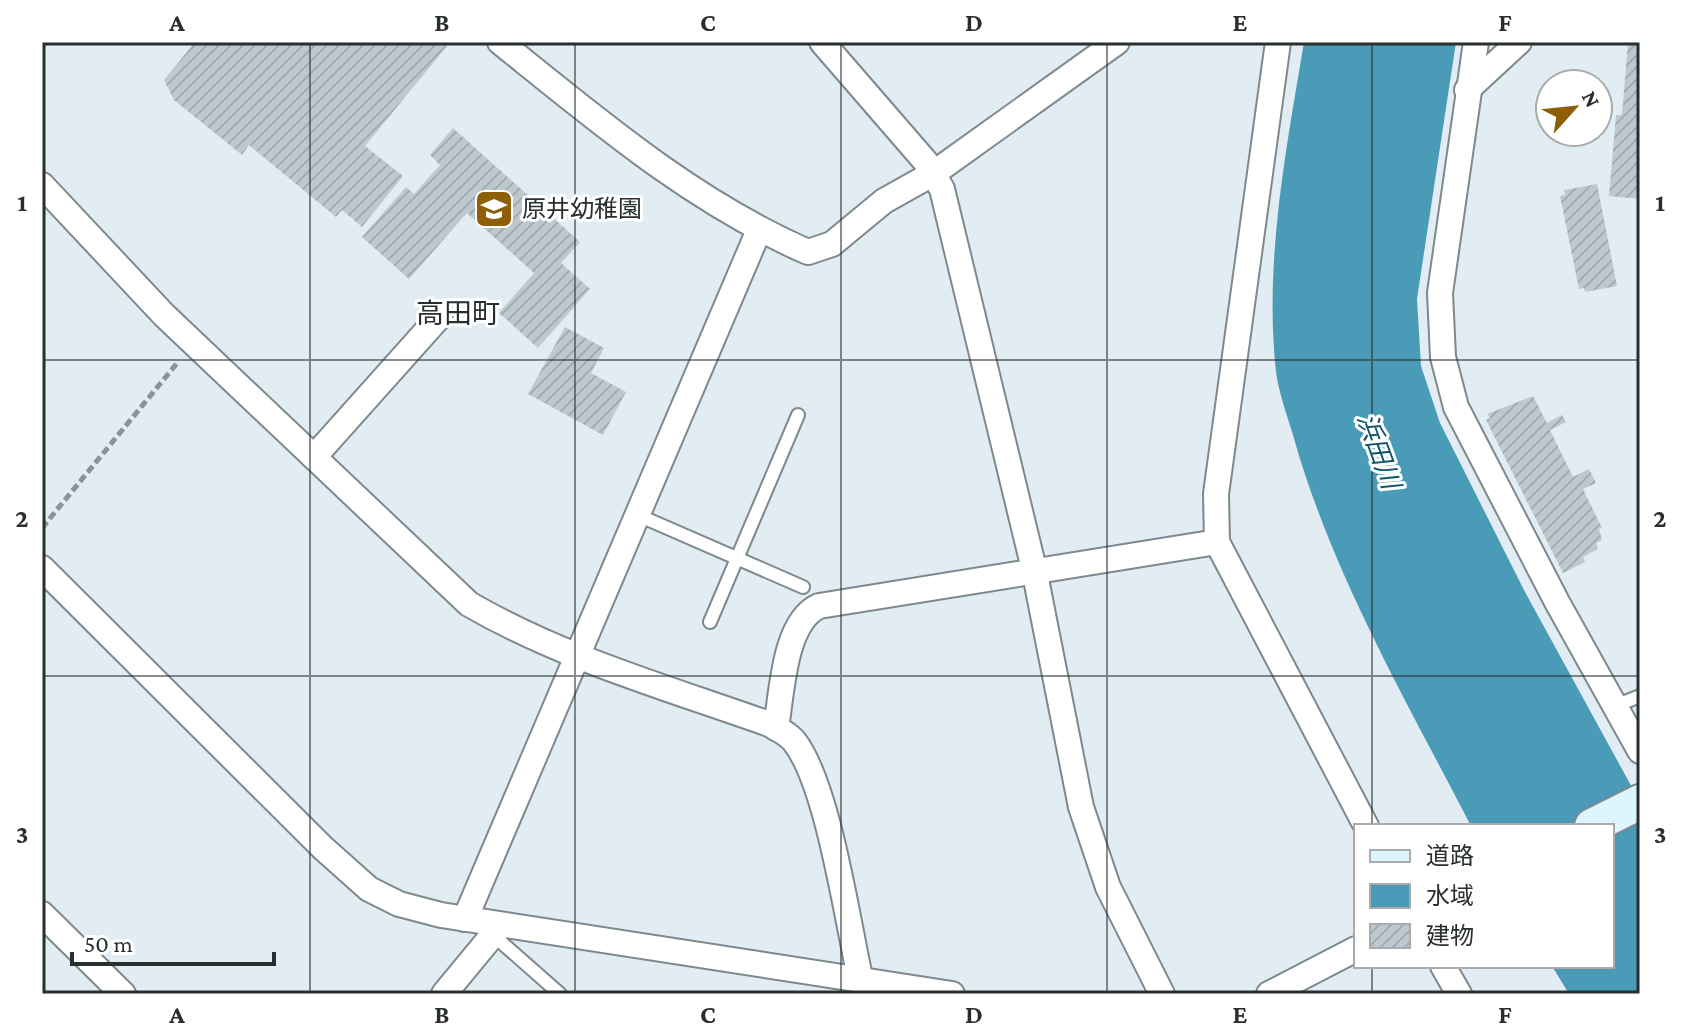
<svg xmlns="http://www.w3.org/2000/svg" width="1682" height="1036" viewBox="0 0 1682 1036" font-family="'Crimson Pro','Noto Sans JP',serif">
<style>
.water{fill:#499bb7}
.building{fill:url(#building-hatch)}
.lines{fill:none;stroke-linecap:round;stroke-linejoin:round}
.lane-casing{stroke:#7e898e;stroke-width:16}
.street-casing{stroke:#7e898e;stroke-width:28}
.secondary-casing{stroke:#7e898e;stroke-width:38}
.path{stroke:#8b9397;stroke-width:5;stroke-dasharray:8 4;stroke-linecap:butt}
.lane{stroke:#fff;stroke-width:12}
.street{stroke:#fff;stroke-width:24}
.secondary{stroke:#dcf5fe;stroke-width:34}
.grid{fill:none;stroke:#292e2f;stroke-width:2;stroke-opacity:0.55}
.labels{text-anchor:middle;stroke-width:6;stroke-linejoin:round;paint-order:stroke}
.poi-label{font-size:24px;fill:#292e2f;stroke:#fff;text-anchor:start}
.water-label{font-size:26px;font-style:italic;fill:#11556a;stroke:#fff}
.quarter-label{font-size:28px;fill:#292e2f;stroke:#fff}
.neatline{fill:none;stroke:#292e2f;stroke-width:3}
.grid-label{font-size:26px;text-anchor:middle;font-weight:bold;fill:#292e2f}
</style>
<defs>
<pattern id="building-hatch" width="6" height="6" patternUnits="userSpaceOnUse" patternTransform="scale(2)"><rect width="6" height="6" fill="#bdc9ce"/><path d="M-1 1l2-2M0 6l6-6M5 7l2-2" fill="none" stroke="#a2adb1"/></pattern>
</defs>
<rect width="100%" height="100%" fill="#e1edf2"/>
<!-- water -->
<path class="water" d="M 1304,42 L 1456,42 L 1417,299 L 1421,366 L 1440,423 L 1525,592 L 1640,802 L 1640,994 L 1569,994 L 1552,966 L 1612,966 L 1612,826 L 1471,826 C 1407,702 1334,577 1295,442 C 1289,420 1279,395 1276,372 C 1264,262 1286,150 1304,42 Z"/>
<!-- building -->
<g class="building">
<polygon points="195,42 338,42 342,45 345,42 443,42 447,46 365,146 403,176 362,227 342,210 336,217 249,145 242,155 174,100 164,80"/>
<polygon points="1628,42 1640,42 1640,199 1609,196 1616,115 1622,115"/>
<polygon points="453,128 580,242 561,263 590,289 538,348 499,313 534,273 467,213 409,279 362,237 406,187 414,194 440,165 430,155"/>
<polygon points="1597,184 1617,286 1585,292 1584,288 1579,289 1560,196 1565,195 1564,190"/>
<polygon points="565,327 604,348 591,373 626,392 603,435 528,394"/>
<polygon points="1533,396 1547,423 1562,415 1566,422 1550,430 1573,477 1589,469 1596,483 1583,489 1602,528 1599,529 1602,540 1596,543 1598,549 1583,557 1585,562 1563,573 1486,420 1490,418 1487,414"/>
</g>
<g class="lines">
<!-- lane casing -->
<g class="lane-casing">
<g id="lane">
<polyline points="640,516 803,587"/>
<polyline points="710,622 798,415"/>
<polyline points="1615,706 1640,696"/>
<polyline points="493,935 560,994"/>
</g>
</g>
<!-- street casing -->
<g class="street-casing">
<g id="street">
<path d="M 500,42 C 597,120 693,202 808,252 L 832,244 L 884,201 L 934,173 L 1117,42"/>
<polyline points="822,42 925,161 942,189 1034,569 1081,807 1108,887 1162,994"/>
<polyline points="1278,42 1216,494 1217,542 1366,826"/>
<polyline points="1476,42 1440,293 1443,357 1456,407 1557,602 1640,751"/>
<polyline points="1467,90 1519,42"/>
<path d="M 42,185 L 164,315 L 469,604 C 562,658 668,688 769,724 C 778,729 787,733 794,741 C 828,784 847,919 860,977"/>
<polyline points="314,457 440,316"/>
<polyline points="42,568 323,848 369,889 399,904 441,915 952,994"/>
<path d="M 776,728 C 782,692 784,622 819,606 L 1217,542"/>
<polyline points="42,914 123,994"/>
<polyline points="465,919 759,230"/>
<polyline points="1443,966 1459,994"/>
<polyline points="444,994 501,925"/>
<polyline points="1269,994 1356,949"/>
</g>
</g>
<!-- secondary casing -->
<g class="secondary-casing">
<polyline id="secondary" points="1592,826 1640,802"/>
</g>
<!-- path -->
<polyline class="path" points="42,528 178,362"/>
<!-- lane -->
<use href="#lane" class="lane"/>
<!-- street -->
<use href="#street" class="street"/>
<!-- secondary -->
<use href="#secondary" class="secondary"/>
</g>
<!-- grid -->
<path class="grid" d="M 310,42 L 310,994M 575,42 L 575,994M 841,42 L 841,994M 1107,42 L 1107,994M 1372,42 L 1372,826M 42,360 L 1640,360M 42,676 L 1640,676M 1372,966 L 1372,994"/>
<!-- icons -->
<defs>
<g id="school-square" transform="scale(2)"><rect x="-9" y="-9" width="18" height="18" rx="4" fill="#8e5e09" stroke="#fff"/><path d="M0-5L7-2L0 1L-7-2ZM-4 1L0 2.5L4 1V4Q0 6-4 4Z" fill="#fff"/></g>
</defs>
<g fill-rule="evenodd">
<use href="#school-square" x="494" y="209"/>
</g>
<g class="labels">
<!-- poi labels -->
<g class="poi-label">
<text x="522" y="217">原井幼稚園</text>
</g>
<!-- water labels -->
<g class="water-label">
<text transform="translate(1379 451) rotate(70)" y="9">浜田川</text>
</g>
<!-- quarter labels -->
<g class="quarter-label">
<text x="458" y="323">高田町</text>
</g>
</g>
<!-- border -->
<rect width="1682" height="1036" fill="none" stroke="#ffffff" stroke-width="88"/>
<!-- legend -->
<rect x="1354" y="824" width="260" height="144" fill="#ffffff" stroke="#a9abac" stroke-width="2"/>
<rect x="1370" y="850" width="40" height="12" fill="#dcf5fe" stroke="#a9abac" stroke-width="2"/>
<text x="1426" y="864" font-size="24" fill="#292e2f">道路</text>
<rect x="1370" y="884" width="40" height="24" fill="#499bb7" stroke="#a9abac" stroke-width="2"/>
<text x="1426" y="904" font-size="24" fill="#292e2f">水域</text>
<rect x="1370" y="924" width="40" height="24" fill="url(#building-hatch)" stroke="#a9abac" stroke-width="2"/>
<text x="1426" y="944" font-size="24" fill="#292e2f">建物</text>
<!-- north arrow -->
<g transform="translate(1574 108) rotate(63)"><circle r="38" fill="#ffffff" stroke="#a9abac" stroke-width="2"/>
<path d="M0-6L14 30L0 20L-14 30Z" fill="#8e5e09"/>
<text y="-12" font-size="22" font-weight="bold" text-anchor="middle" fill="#292e2f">N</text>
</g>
<!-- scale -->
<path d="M72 952v12h202v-12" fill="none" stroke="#292e2f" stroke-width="4"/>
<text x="84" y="952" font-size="24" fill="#292e2f" stroke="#ffffff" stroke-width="6" paint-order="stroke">50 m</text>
<rect x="44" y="44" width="1594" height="948" class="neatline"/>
<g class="grid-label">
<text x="177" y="31">A</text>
<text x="442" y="31">B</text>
<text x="708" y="31">C</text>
<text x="974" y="31">D</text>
<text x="1240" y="31">E</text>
<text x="1505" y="31">F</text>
<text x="22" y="211">1</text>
<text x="1660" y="211">1</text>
<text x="22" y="527">2</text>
<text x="1660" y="527">2</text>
<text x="22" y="843">3</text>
<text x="1660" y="843">3</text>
<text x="177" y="1023">A</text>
<text x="442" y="1023">B</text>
<text x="708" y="1023">C</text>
<text x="974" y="1023">D</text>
<text x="1240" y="1023">E</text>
<text x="1505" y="1023">F</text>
</g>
</svg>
